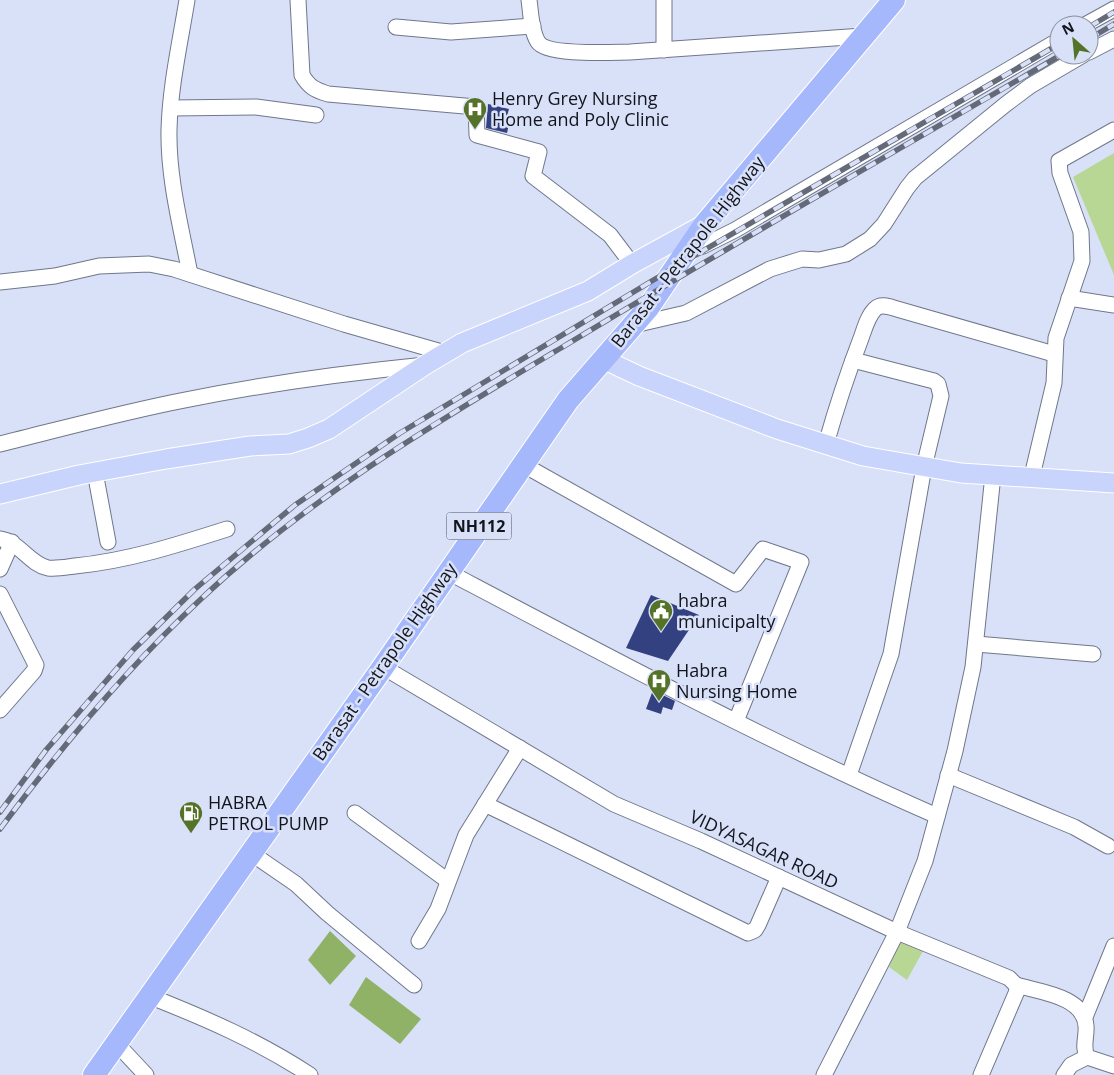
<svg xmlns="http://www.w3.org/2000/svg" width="1114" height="1075" viewBox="0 0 1114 1075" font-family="'Open Sans',sans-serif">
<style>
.green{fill:#b8d794}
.water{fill:#90b267}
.building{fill:#344181}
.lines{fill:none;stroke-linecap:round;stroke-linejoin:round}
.minor-casing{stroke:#70778b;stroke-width:17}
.major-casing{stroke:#fff;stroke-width:21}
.highway-casing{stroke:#fff;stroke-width:24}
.minor{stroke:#fff;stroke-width:15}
.major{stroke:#c9d4fd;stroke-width:19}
.highway{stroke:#a5b8fc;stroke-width:22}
.rail-casing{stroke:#656a79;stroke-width:5.5}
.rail{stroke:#d9e1f8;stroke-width:4;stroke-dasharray:11;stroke-linecap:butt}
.labels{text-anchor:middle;stroke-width:5;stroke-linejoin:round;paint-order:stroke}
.shield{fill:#d9e1f8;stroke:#4e525f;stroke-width:1}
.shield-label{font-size:16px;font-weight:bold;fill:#12151d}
.poi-label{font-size:18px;fill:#12151d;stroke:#d9e1f8;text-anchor:start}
.street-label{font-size:18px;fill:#12151d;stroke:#d9e1f8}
</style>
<rect width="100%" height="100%" fill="#d9e1f8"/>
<!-- green -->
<g class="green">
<polygon points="1114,153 1114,275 1073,177"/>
<polygon points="902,938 923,951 907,980 889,967"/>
</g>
<!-- water -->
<g class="water">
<polygon points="330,931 356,956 330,985 308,960"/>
<polygon points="366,977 421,1019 400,1044 349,1005"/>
</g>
<!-- building -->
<g class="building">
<polygon points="488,104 509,109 505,123 509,124 507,133 486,128"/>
<polygon points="651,595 699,615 668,661 626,648"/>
<polygon points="653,690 675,701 672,710 663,707 661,714 646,709"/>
</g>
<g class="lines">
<!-- minor casing -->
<g class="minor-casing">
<g id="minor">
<path d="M 187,0 C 180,43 170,87 169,130 C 168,178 181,227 190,274"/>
<path d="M 298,0 L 302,75 C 309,87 315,90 328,94 L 476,107 L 477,135 L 539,152 L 533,176 L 610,235 L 632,264"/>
<path d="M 529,0 C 531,13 531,31 538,42 C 547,56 613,52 630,52 L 863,36"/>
<polyline points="1085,25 1114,9"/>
<polyline points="396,27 451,32 533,26"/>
<polyline points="664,50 664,0"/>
<polyline points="1089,52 1114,39"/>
<polyline points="171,108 256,107 316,115"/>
<polyline points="685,252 703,246 735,230 1059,40"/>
<polyline points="0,282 55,276 99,266 149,264 174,269 344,324 445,353"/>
<polyline points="1069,298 1114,305"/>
<polyline points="634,325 686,313 770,269 802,259 819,260 846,254 870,239 884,224 907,188 915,178 1006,104 1030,86 1083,55"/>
<path d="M 0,444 C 61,429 123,412 185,400 C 264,384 345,373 425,365"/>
<path d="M 826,444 C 836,409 847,375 860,341 C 864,331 867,317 875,309 C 881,303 890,307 897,309 L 1054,354"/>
<polyline points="522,464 736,584 763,549 801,562 736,721"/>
<polyline points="95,472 108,542"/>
<polyline points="1032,476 1054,383 1056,338 1082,261 1081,232 1060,173 1059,161 1114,130"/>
<path d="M 0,539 C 20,542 29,564 48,568 C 57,569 67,567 75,566 C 127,561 177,545 227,529"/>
<polyline points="0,569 12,542"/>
<path d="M 448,572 C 609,657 770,743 937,816"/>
<polyline points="0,594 36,665 34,671 0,710"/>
<polyline points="976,644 1093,654"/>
<polyline points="383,667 614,804 701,841 897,932 1009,978 1016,985 1017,991 981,1075"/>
<polyline points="849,775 891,654 924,467 941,396 938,384 934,381 853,360"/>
<polyline points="948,775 1074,827 1108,846"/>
<polyline points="485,804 748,933 755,930 758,925 779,877"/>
<polyline points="355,813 448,881"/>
<polyline points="251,853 296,884 327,913 414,985"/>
<polyline points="419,941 438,909 466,835 520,748"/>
<path d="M 1016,985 C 1039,992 1084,996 1086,1026 C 1087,1037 1082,1046 1087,1057 L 1114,1066"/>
<path d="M 149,996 C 207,1019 258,1041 310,1075"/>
<polyline points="1085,1017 1114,946"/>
<polyline points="116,1043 146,1075"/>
<polyline points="824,1075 897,932 925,861 955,751 973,667 993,475"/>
<polyline points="1064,1075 1071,1065 1087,1057"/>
</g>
</g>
<!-- major casing -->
<g class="major-casing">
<g id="major">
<polyline points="603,359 639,376 777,429 863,456 961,473 1114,483"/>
<polyline points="0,494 79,475 166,459 250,446 289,444 308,438 329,429 425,365 462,343 588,291 632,264 705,224"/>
</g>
</g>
<!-- highway casing -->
<g class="highway-casing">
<polyline id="highway" points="94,1075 383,667 568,400 648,308 705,224 894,0"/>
</g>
<!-- minor -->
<use href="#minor" class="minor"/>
<!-- major -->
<use href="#major" class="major"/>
<!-- highway -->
<use href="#highway" class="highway"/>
<!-- rail casing -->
<g class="rail-casing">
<g id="rail">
<polyline points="1089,27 1114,12"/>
<polyline points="1089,39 1114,24"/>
<polyline points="0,812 46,750 133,650 195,589 295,505 400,433 675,267 1059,44"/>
<path d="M 0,829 C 61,747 126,669 201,599 C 308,498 435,423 561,348 C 726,248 894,152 1061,55"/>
</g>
</g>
<!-- rail -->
<use href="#rail" class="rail"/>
</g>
<!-- icons -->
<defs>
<g id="hospital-pin" transform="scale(1.25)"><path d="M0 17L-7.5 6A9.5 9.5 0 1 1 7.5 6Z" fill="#547328" stroke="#d9e1f8"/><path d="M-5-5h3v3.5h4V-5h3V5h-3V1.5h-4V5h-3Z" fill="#fff"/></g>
<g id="civic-pin" transform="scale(1.25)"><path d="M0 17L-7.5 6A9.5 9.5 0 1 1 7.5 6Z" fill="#547328" stroke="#d9e1f8"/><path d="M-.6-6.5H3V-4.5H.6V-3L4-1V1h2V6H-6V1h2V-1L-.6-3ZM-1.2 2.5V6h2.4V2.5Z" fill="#fff"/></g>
<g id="fuel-pin" transform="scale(1.25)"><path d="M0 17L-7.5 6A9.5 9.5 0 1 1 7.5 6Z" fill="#547328" stroke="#d9e1f8"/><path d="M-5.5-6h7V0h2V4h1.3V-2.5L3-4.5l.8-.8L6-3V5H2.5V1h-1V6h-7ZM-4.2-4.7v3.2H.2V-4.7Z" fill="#fff"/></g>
</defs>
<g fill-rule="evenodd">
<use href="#hospital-pin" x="475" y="109"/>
<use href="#civic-pin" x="661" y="611"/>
<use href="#hospital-pin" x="659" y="681"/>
<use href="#fuel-pin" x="191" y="813"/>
</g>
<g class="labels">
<!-- shield labels -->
<rect class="shield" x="446.5" y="512.5" width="65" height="27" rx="4"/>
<g class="shield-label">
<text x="479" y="532">NH112</text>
</g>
<!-- poi labels -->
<g class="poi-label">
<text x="492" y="105">Henry Grey Nursing<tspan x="492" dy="21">Home and Poly Clinic</tspan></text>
<text x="678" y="607">habra<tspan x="678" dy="21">municipalty</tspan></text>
<text x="676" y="677">Habra<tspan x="676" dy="21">Nursing Home</tspan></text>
<text x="208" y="809">HABRA<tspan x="208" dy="21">PETROL PUMP</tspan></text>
</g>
<!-- street labels -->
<g class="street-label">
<text transform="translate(688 252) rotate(-52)" y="6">Barasat - Petrapole Highway</text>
<text transform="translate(385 662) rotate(-55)" y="6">Barasat - Petrapole Highway</text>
<text transform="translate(764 850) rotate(25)" y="6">VIDYASAGAR ROAD</text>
</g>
</g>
<!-- north arrow -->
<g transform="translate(1074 40) rotate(333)"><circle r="24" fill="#d9e1f8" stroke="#898fa0"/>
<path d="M0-4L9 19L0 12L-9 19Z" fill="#547328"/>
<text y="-8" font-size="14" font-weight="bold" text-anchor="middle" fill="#12151d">N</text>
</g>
</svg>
